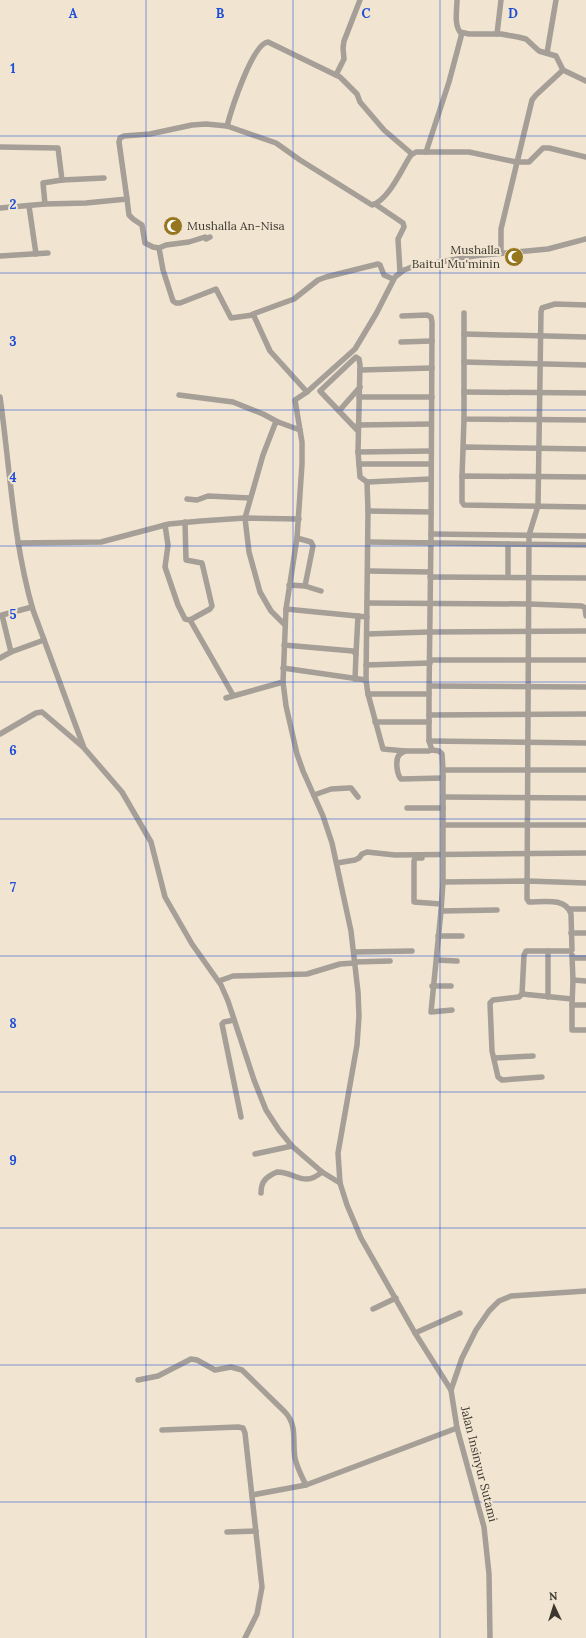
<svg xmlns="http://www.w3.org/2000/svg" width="586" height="1638" viewBox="0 0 586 1638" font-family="Lora,serif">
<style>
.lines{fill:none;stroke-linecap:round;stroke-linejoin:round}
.minor{stroke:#a59f97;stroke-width:5.5}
.grid{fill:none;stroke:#1d4ed8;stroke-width:1;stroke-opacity:0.55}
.labels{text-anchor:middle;stroke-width:4;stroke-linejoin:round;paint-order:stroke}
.poi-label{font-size:12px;fill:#3c3830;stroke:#f1e5d1;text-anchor:start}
.street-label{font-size:12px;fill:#3c3830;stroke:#f1e5d1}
.grid-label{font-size:13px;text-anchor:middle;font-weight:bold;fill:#1d4ed8;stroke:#f1e5d1;stroke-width:4;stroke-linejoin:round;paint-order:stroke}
</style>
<rect width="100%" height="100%" fill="#f1e5d1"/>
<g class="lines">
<!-- minor -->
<g class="minor">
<path d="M 457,0 C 457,10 454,24 460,32 L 469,34 L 501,34 L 518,37 L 526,39 L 539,51 L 556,56 L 563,70 L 586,81"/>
<polyline points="497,34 501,0"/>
<polyline points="547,53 556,0"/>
<polyline points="336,75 344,59 343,48 344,41 360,0"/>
<path d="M 227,126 C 231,111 252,44 268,42 L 340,77 L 357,94 L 360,102 L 384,130 L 412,154"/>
<polyline points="0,147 58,148 62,180 43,183 45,204 0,208"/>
<polyline points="426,152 449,82 462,33"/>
<polyline points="62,180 104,178"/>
<polyline points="127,199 129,215 133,219 142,225 145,243 153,247 159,248"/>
<path d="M 45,204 L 86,203 L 127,199 L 119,142 L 120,138 L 124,136 L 150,134 L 192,125 L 206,124 L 227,126 L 276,143 L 300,160 L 372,205 C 389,200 402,168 411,155 L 416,152 L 469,152 L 516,162 L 529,162 L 543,148 L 549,148 L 586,157"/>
<polyline points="375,204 403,223 404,227 398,239 400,272"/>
<polyline points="29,206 36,254"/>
<polyline points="210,237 206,239 205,237 189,242 166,245 159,248 163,270 173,301 176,303 180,303 216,289 231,318 253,315"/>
<polyline points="501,253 501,229 532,100 536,95 563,70"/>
<polyline points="0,256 48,253"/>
<polyline points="464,313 464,419 586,420"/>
<polyline points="464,334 586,337"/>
<polyline points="401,342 432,341"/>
<polyline points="464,362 586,365"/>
<polyline points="360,370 432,368"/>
<polyline points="307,392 270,351 253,314 294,299 318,280 326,277 378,264 380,265 384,275 393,279"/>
<polyline points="464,392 586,393"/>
<polyline points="179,395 233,402 263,414 278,422"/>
<path d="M 0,397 C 10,468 13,541 33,610 L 84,748 L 122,792 L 151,842 L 165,897 L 192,944 L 221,985 L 228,1001 L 254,1080 L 266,1110 L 279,1130 L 292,1146 L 322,1172 L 340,1183"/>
<polyline points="359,397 432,397"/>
<polyline points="339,411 360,387"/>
<polyline points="358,425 431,424"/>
<polyline points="358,431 320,391 356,357 359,359 360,365 358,452 360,477 367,482 431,479"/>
<polyline points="463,448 464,419"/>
<polyline points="358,452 431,451"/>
<polyline points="359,464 431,464"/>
<polyline points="462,476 463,450 465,447 586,449"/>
<polyline points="586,477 462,476 462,502 464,505 586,507"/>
<polyline points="367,482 368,511 366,680 368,694 383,749 405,751 429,751 432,750 429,741 429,694 431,534 432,322 431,317 427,315 402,316"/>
<polyline points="187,499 197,500 208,496 250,498"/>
<polyline points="368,511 431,512"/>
<polyline points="185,522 186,560 202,563 212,606 210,609 190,620"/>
<polyline points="165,525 168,545 165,567 178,605 185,619 190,620 233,695"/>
<polyline points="431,534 586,536"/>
<polyline points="297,538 311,542 313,546 305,586"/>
<polyline points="368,542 586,545"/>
<polyline points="18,543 101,542 169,524 201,521 245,518 299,519"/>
<polyline points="368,571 430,572"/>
<polyline points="430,577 586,578"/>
<polyline points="508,577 508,544"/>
<polyline points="289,585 305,586 321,591"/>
<polyline points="367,603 529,604 582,606 585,608 586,616"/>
<polyline points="286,609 367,617"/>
<polyline points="285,625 271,611 260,592 249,552 245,518 263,455 275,424 278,422 300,430"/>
<polyline points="367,634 429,632 586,631"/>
<polyline points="284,645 353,651 356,654 355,679"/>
<polyline points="11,652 44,640"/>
<polyline points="356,654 358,616"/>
<polyline points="0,658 11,652 2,615 32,607"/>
<polyline points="430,660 586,660"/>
<polyline points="366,665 430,663"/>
<polyline points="283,668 366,680"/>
<polyline points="430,686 586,687"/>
<polyline points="368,694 429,694"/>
<polyline points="226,698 283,682"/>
<polyline points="429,715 586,714"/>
<polyline points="375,722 429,722"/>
<polyline points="0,734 36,713 42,712 83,747"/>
<polyline points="429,741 586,743"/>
<polyline points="432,750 439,751 442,754 443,770 443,882 441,911 497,910"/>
<path d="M 405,751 C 403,752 400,754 399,755 C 395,760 397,775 401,779 L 443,778"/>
<polyline points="443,770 586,770"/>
<polyline points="314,795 331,789 349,788 351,788 358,797"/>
<polyline points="443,797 586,798"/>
<polyline points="407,808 443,808"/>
<polyline points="443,825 586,825"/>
<polyline points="422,858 415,858 414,861 414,902 441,904"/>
<polyline points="337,863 355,860 359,858 362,854 367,852 395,855 586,853"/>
<polyline points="443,882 527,881 586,883"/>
<polyline points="570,909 586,909"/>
<polyline points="441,911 431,1012 452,1010"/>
<polyline points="571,933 586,933"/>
<polyline points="438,936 462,936"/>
<polyline points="548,951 548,997"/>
<polyline points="354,952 412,951"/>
<polyline points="572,955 574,958 586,958"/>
<polyline points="572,956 573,980 586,981"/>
<polyline points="437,960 457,961"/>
<polyline points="355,962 390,961"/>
<polyline points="573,980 572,1005 586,1005"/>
<polyline points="219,981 233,976 307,974 340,964 355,963"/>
<polyline points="432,986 451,986"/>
<polyline points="522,994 572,999"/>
<polyline points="572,1005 572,1030 586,1030"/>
<polyline points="234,1020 224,1022 222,1024 241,1117"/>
<polyline points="494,1058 533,1056"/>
<path d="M 542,1077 L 502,1080 L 498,1077 L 492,1051 L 490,1003 L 493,1000 L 519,997 L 522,994 L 524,955 L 526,951 L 570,951 L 572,950 L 571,914 C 566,897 543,902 529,902 L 527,899 L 529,535 L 538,506 L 541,312 L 542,308 L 555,304 L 586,305"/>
<polyline points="255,1154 292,1146"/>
<path d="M 261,1193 C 261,1181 266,1177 277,1172 C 296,1172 303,1188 322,1172"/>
<polyline points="373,1309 396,1298"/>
<polyline points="415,1333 460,1313"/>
<path d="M 138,1380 L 158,1376 L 191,1359 L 197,1360 L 215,1370 L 231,1367 L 242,1370 L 285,1412 C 298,1426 292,1442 295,1458 C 297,1468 302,1477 306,1485"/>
<polyline points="451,1390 415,1333 361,1238 347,1205 340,1183 338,1153 357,1045 359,1016 358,992 351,931 332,843 323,816 303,771 297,754 286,706 283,682 286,609 297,538 302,464 302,442 295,400 307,392 355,349 376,314 395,277 404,270 412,267 474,256 548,249 586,239"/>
<polyline points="162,1430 238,1427 243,1428 245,1433 262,1587 257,1614 245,1638"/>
<polyline points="252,1495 306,1485 457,1428"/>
<polyline points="227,1532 256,1531"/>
<polyline points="490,1638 489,1574 484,1527 457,1428 451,1390 462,1358 476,1330 489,1311 499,1301 511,1296 586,1291"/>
</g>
</g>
<!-- grid -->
<path class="grid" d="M 146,0 L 146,1638M 293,0 L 293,1638M 440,0 L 440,1638M 0,136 L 586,136M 0,273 L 586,273M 0,410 L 586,410M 0,546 L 586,546M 0,682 L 586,682M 0,819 L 586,819M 0,956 L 586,956M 0,1092 L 586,1092M 0,1228 L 586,1228M 0,1365 L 586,1365M 0,1502 L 586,1502"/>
<!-- icons -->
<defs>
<g id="mosque-disc" transform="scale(1)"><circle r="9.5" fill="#967720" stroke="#f1e5d1"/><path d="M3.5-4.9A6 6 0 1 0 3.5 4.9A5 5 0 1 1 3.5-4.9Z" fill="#fff"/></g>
</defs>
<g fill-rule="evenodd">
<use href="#mosque-disc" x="173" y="226"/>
<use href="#mosque-disc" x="514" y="257"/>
</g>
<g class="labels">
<!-- poi labels -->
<g class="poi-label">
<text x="187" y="230">Mushalla An-Nisa</text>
<text x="500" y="254" text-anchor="end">Mushalla<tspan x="500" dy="14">Baitul Mu'minin</tspan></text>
</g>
<!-- street labels -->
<g class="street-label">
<text transform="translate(479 1464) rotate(76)" y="4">Jalan Insinyur Sutami</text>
</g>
</g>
<g class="grid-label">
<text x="73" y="18">A</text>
<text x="220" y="18">B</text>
<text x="366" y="18">C</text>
<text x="513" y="18">D</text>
<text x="13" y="73">1</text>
<text x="13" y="209">2</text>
<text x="13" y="346">3</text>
<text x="13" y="482">4</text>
<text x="13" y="619">5</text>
<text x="13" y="755">6</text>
<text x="13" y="892">7</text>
<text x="13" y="1028">8</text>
<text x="13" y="1165">9</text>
</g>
<!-- north arrow -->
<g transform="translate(554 1606) rotate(356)" stroke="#f1e5d1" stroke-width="3" paint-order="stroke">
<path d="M0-3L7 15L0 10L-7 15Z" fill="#3c3830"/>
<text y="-6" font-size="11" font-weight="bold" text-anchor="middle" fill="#3c3830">N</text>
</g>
</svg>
